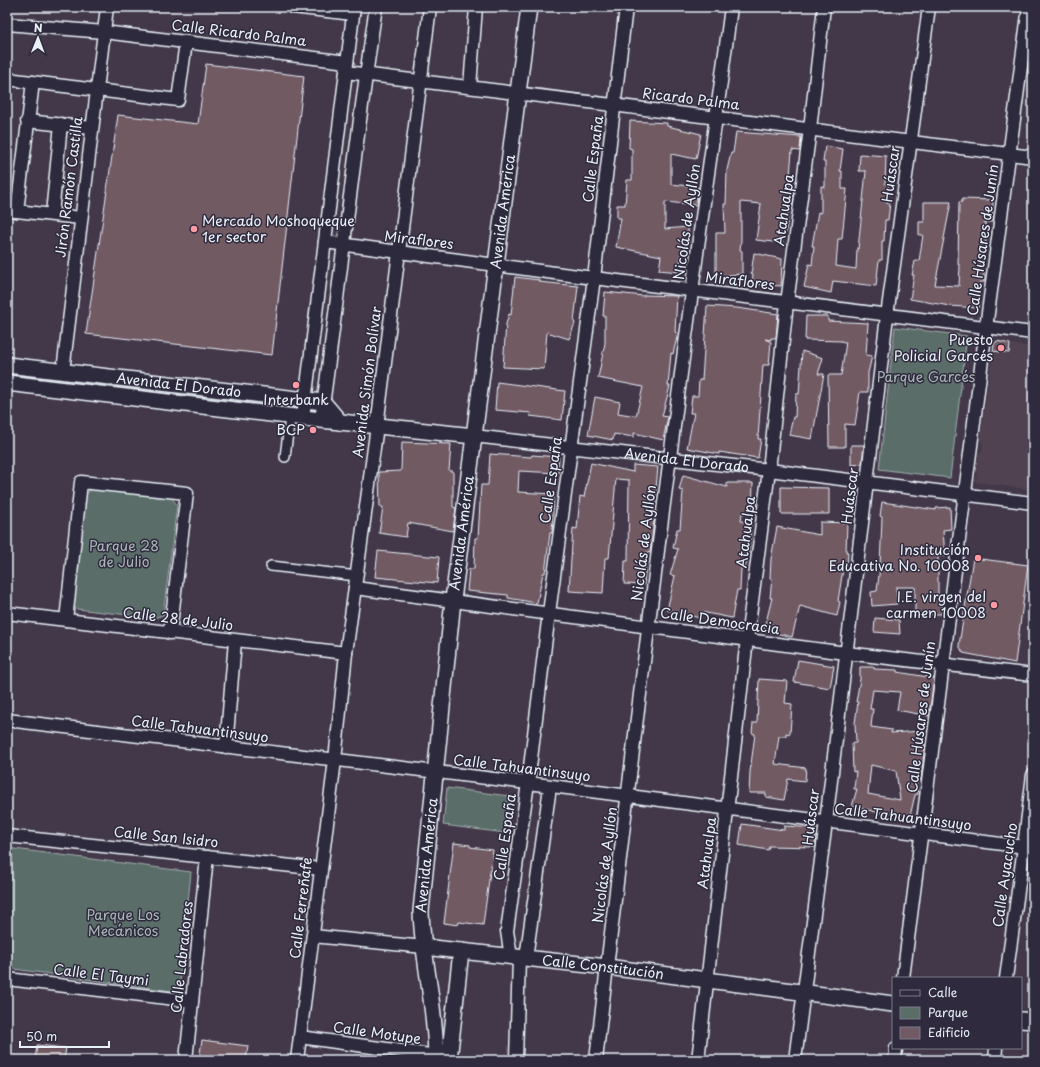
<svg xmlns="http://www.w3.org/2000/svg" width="1040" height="1067" viewBox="0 0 1040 1067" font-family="'Playpen Sans',sans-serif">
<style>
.built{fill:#514251}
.green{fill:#5a6d67;stroke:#a1afb0}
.building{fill:#725a64;stroke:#e8f1f8;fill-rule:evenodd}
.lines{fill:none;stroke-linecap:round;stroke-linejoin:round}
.pedestrian-casing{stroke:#e8f1f8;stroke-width:12}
.minor-casing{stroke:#e8f1f8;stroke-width:15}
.tertiary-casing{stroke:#e8f1f8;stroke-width:18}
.pedestrian{stroke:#2f2a3d;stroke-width:9}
.minor{stroke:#2f2a3d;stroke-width:12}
.tertiary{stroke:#2f2a3d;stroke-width:15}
.poi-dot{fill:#ff9aa2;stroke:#2f2a3d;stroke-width:1.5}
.labels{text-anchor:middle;stroke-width:3;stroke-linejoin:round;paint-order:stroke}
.street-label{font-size:14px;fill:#e8f1f8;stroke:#2f2a3d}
.poi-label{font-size:14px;fill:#e8f1f8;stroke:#2f2a3d;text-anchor:end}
.park-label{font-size:14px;fill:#a8b6b7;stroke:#2f2a3d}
</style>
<rect width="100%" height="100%" fill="#433849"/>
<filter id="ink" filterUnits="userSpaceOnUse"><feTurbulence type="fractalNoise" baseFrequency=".025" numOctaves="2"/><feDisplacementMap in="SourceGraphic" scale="8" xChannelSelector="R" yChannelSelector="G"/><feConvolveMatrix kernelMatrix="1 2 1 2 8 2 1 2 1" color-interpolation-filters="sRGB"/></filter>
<g filter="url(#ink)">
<!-- built -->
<polygon class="built" points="1010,344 1033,347 1033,490 976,482 978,456 982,451 983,444 980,439 993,351 1009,353"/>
<!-- green -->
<g class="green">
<polygon points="895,327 967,336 950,478 879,469"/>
<polygon points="97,487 168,495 171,497 177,505 163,615 154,618 77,609 72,603 85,496 90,490"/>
<polygon points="447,788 509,796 505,833 443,825"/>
<polygon points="7,848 191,872 179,992 7,968"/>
</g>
<!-- building -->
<g class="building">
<polygon points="206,64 304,76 272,355 86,334 118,115 198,124"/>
<polygon points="630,121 667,123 667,126 701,134 696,159 671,154 671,184 698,187 696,205 665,202 665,229 688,227 689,243 683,243 679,272 659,270 661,256 616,247 621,218 617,218 617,205 625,205 627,180 632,180 632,149 629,148"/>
<polygon points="736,132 801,137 800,151 792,150 789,190 794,191 792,206 789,206 786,233 782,233 782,243 756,240 761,204 741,202 741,240 740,250 742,251 742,274 716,276 716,233 725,233 724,204 726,204 727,170 731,153 733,153"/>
<polygon points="825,146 843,149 840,171 842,171 842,189 847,189 842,239 838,239 836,266 856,269 857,248 858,249 866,171 859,171 860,154 886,156 885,184 889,184 887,203 890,203 888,220 885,220 884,241 882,241 882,260 879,260 876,286 833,281 831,293 804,287 809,264 812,265 814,246 812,246 818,212 821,213 821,186 825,187 825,162 823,162"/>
<polygon points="962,199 993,200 992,222 985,222 986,245 982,245 981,271 984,271 984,282 980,282 978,308 950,306 910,299 914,275 912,275 915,261 919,261 923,235 919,235 919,222 924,222 924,202 951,202 935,285 959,286 960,265 958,265 959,202 962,202"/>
<polygon points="754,253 782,259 781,286 752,284 753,274 751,274"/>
<polygon points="515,277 539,280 539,282 578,286 574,322 575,323 569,339 547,332 544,369 503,367 506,324 509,314 511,315"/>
<polygon points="605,292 644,296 644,295 677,296 675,332 678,333 673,354 671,353 668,386 670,386 662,416 668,417 663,440 634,433 634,437 614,434 613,440 588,435 595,397 620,402 618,413 636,416 643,387 598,378 605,343 605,316 603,316"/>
<polygon points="707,306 737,308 778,314 776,338 771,338 771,340 765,339 771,342 769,365 763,365 758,439 761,439 758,458 719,452 719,454 687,448 694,413 690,413 692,396 698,396 699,380 702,380"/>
<polygon points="806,316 828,316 828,321 868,323 866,355 872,356 868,373 868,392 860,392 855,425 845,424 845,447 829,447 828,375 841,375 846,342 842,342 842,341 805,340"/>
<polygon points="997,341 1010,344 1009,353 993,351 994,344"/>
<polygon points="802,351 823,358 818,374 824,374 812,439 789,435 793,417 795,417 796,394 799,394"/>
<polygon points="497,382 565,391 562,420 530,416 531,413 495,410"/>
<polygon points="402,442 451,444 449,471 453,471 453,507 456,508 453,531 408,523 406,537 379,533 383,507 380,507 379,472 401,471"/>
<polygon points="851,445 864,445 862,464 851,465"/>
<polygon points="490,454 531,457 532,455 559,457 558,473 519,471 518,492 554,494 552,533 550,533 545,573 543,573 537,603 508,598 508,595 467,591 469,569 474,569 475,538 478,538 481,485 488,485"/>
<polygon points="591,463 633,472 633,465 658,467 654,510 655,513 650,553 647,552 644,585 624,584 625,561 628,561 629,480 616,479 609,558 605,558 603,593 569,591 573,528 577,529 580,496 584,497"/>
<polygon points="683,475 727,487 727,483 753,483 752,513 742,513 741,521 751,522 749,552 745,569 741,568 740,590 737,590 732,618 701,612 700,618 667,610 675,576 670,575 678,549 673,548 677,529 680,529 683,491 679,490"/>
<polygon points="781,487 829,488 829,514 781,514"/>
<polygon points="882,502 936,510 936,508 950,507 951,529 943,530 945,556 938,556 938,598 944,598 942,614 915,614 915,587 896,587 897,604 872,606 871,592 877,591 880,567 882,517 880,516"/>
<polygon points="820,522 847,523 846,552 848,552 847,569 843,569 838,601 840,602 837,616 800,606 792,637 764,630 772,598 770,598 772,578 770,578 771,559 777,527 820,535"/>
<polygon points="378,551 439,557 437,583 375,577"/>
<polygon points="973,558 1028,565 1015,663 963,653 959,645"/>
<polygon points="875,618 899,620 900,634 874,632"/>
<polygon points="798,660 834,666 830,688 794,682"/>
<path d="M 860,667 L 874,667 L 874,669 L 897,670 L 897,672 L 934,678 L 929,716 L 897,710 L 900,692 L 873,690 L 870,709 L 873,709 L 871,727 L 892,730 L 891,733 L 922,731 L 923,744 L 925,744 L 921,780 L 916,780 L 918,794 L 915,795 L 910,816 L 888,812 L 888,815 L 852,806 L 857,789 L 854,789 L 856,771 L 853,772 L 852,743 L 856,743 L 855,723 L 858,702 L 856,702 L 860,679 ZM 871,765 L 896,771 L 900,800 L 868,794 Z"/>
<polygon points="759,679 787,681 785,703 792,704 790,734 786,733 786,736 779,736 775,764 806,768 805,781 788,779 784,800 766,797 766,793 749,793 750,772 755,734 752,733 753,723 757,723"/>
<polygon points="742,824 784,830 784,826 816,828 815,847 769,846 768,850 739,845"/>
<polygon points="454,843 470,845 470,847 493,850 483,925 459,922 458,925 444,923"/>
<polygon points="202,1040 248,1046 246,1060 199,1060"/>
<polygon points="37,1045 66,1048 64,1060 35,1060"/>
</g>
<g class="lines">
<!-- pedestrian casing -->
<g class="pedestrian-casing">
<g id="pedestrian">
<polyline points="285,457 290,417"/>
<polyline points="271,566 357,576"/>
</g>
</g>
<!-- minor casing -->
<g class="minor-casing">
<g id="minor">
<polyline points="292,7 353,14"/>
<polyline points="7,24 104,32 347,62"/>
<polyline points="346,72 1033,157"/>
<polyline points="7,79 178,100 186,42"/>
<polyline points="470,87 476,7"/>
<polyline points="27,121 92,128"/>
<polyline points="7,210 81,218"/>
<polyline points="17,211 33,82"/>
<polyline points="52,214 61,124"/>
<polyline points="325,242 562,274 1033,333"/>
<polyline points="63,371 107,7"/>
<polyline points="303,418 354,7"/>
<path d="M 321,420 C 340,283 355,144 376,7"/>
<path id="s1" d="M 474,436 L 769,470 L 1033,503"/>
<polyline points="355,588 846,653 1033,675"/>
<polyline points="7,613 346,653"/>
<polyline points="66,620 81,482 187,493 170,633"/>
<polyline points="7,720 528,783 1033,848"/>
<polyline points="226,747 235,641"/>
<polyline points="7,836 321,869"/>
<polyline points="313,936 424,947"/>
<polyline points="511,957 507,931 528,783 549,613 594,278 626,7"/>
<polyline points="526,958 550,787"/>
<polyline points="903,978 986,328 1029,7"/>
<polyline points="1006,978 1024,847 1033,775"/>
<polyline points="7,979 192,1001"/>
<polyline points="300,1037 444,1057"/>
<polyline points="186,1060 207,857"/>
<polyline points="297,1060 335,760 346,653 377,426 430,7"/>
<polyline points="516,1060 519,958"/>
<path d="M 596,1060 C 626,804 657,548 692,292 C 704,197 719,102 731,7"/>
<polyline points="698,1060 747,639 769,470 787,303 810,129 824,7"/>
<polyline points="795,1060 826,822 887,316 929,7"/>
<polyline points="895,1060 896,1048"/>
<polyline points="995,1060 996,1048"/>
</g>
</g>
<!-- tertiary casing -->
<g class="tertiary-casing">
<g id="tertiary">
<path id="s2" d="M 7,365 L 323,402 L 340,422"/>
<polyline points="7,383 321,420 474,436"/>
<path id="s3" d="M 424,947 L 607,967 L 893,1004"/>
<polyline points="1021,1020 1033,1021"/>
<path id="s4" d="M 435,1060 C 437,1049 435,1037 434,1026 C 431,987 422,950 421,911 L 453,600 L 529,7"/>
<polyline points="449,1060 461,951"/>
</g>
</g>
<!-- pedestrian -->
<use href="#pedestrian" class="pedestrian"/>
<!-- minor -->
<use href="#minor" class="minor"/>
<!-- tertiary -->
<use href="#tertiary" class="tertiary"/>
</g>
</g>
<!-- markers -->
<g class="poi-dot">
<circle cx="194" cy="229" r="4"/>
<circle cx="1001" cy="348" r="4"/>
<circle cx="296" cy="385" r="4"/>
<circle cx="313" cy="430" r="4"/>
<circle cx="978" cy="558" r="4"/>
<circle cx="994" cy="605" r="4"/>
</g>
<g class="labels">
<!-- street labels -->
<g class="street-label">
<text transform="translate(239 33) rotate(7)" y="5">Calle Ricardo Palma</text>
<text transform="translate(691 99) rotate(7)" y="5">Ricardo Palma</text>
<text transform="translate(593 159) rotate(-83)" y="5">Calle España</text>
<text transform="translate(891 174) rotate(-82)" y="5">Huáscar</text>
<text transform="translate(69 187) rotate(-83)" y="5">Jirón Ramón Castilla</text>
<text transform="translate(784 210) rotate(-82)" y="5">Atahualpa</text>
<text dy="5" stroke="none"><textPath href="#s4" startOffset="854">Avenida América</textPath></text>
<text transform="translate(687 222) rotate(-82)" y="5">Nicolás de Ayllón</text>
<text transform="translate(419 240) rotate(7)" y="5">Miraflores</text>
<text transform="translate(983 240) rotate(-82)" y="5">Calle Húsares de Junín</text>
<text transform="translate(740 281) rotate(7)" y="5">Miraflores</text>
<text transform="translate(367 382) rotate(-83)" y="5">Avenida Simón Bolívar</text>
<text dy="5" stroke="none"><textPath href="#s2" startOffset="173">Avenida El Dorado</textPath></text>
<text dy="5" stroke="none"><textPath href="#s1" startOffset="214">Avenida El Dorado</textPath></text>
<text transform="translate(551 480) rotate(-82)" y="5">Calle España</text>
<text transform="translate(850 496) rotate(-83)" y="5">Huáscar</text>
<text transform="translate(746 532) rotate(-83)" y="5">Atahualpa</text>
<text dy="5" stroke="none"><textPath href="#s4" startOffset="530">Avenida América</textPath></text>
<text transform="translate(644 543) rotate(-83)" y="5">Nicolás de Ayllón</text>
<text transform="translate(178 619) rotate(7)" y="5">Calle 28 de Julio</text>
<text transform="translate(720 621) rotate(8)" y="5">Calle Democracia</text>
<text transform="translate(921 717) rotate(-83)" y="5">Calle Húsares de Junín</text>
<text transform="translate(200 729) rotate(7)" y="5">Calle Tahuantinsuyo</text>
<text transform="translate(522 768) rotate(7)" y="5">Calle Tahuantinsuyo</text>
<text transform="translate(811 817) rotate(-83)" y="5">Huáscar</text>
<text transform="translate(903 817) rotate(7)" y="5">Calle Tahuantinsuyo</text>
<text transform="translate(166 837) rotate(6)" y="5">Calle San Isidro</text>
<text transform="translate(505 837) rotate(-82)" y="5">Calle España</text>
<text transform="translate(707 853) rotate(-83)" y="5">Atahualpa</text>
<text dy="5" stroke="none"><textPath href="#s4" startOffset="206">Avenida América</textPath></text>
<text transform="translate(605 865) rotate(-83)" y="5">Nicolás de Ayllón</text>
<text transform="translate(1005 875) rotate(-82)" y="5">Calle Ayacucho</text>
<text transform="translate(301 908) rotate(-83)" y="5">Calle Ferreñafe</text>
<text transform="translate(182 957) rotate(-84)" y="5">Calle Labradores</text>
<text dy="5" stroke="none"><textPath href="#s3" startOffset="180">Calle Constitución</textPath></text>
<text transform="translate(101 975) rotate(7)" y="5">Calle El Taymi</text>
<text transform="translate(377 1033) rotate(8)" y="5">Calle Motupe</text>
</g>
<!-- poi labels -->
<g class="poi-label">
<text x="202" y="226" text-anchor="start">Mercado Moshoqueque<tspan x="202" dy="16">1er sector</tspan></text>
<text x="993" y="345">Puesto<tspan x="993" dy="16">Policial Garcés</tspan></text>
<text x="296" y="405" text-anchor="middle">Interbank</text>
<text x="305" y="435">BCP</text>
<text x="970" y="555">Institución<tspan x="970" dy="16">Educativa No. 10008</tspan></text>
<text x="986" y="602">I.E. virgen del<tspan x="986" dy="16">carmen 10008</tspan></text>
</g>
<!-- park labels -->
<g class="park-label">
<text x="926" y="382">Parque Garcés</text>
<text x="124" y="551">Parque 28<tspan x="124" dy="16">de Julio</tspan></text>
<text x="123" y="920">Parque Los<tspan x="123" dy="16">Mecánicos</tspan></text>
</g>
</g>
<!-- margin -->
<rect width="1040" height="1067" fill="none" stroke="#2f2a3d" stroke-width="24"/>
<rect x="12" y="12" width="1016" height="1043" fill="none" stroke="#e8f1f8" stroke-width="1.5" filter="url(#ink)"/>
<!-- legend -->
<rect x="892" y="977" width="130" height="72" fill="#2f2a3d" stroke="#797a88"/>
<rect x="900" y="990" width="20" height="6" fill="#2f2a3d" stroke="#797a88"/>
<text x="928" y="997" font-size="12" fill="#e8f1f8">Calle</text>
<rect x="900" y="1007" width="20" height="12" fill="#5a6d67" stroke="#797a88"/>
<text x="928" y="1017" font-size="12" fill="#e8f1f8">Parque</text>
<rect x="900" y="1027" width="20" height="12" fill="#725a64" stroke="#797a88"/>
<text x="928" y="1037" font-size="12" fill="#e8f1f8">Edificio</text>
<!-- north arrow -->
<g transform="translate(38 38) rotate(1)" stroke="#2f2a3d" stroke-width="3" paint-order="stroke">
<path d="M0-3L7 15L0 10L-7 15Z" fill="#e8f1f8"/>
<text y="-6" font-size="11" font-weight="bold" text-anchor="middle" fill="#e8f1f8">N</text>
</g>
<!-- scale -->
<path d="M20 1041v6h89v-6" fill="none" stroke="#e8f1f8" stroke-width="2"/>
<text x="26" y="1041" font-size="12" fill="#e8f1f8" stroke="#2f2a3d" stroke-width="3" paint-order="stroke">50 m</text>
</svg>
